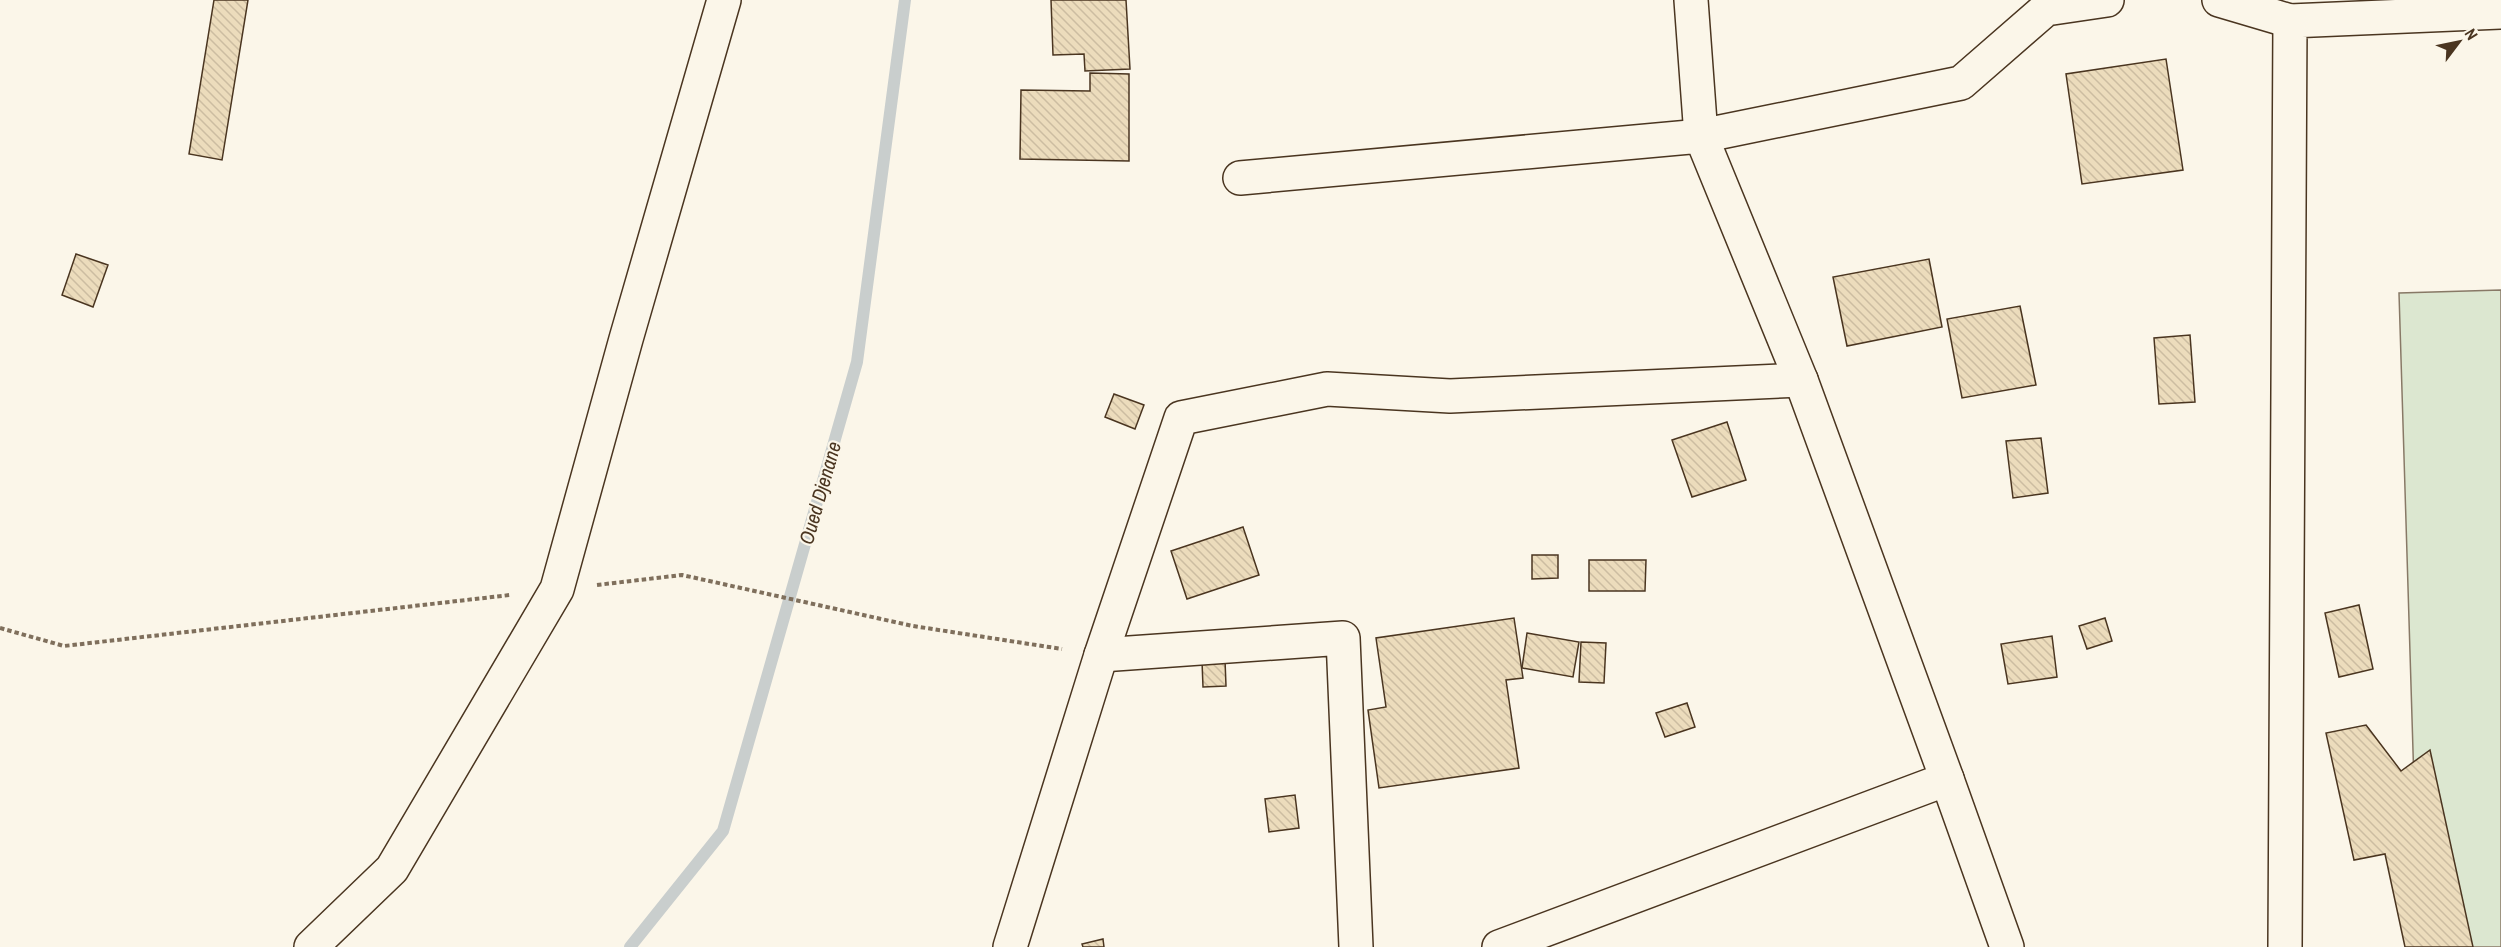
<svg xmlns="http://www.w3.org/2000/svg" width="2501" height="947" viewBox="0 0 2501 947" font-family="'Archivo Narrow',sans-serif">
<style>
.green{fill:#dce7d0;stroke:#887966;stroke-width:1.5}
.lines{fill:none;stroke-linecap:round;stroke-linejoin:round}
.stream{stroke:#c9cecd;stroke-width:12}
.building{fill:url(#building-back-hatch);stroke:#4a3520;stroke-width:1.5}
.minor-casing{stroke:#4a3520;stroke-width:36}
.path{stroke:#7f6f5c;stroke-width:4;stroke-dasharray:4.5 3;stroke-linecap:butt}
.minor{stroke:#fbf6e9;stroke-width:33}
.labels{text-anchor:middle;stroke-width:4.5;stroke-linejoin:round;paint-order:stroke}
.water-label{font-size:20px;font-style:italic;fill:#4a3520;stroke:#fbf6e9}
</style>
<defs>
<pattern id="building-back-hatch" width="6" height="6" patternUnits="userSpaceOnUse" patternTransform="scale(1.5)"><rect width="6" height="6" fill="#ecdcbc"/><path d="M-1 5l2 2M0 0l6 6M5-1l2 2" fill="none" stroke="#ccbda1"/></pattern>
</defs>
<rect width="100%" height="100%" fill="#fbf6e9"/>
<!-- green -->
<polygon class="green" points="2501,290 2501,947 2419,947 2399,293"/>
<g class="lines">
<!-- stream -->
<polyline class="stream" points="630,947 723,831 857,362 905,0"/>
</g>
<!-- building -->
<g class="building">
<polygon points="214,0 248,0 222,160 189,154"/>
<polygon points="1051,0 1126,0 1130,69 1085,71 1084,54 1053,55"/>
<polygon points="2166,59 2183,170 2082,184 2066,74"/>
<polygon points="1090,73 1129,74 1129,161 1020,159 1021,90 1090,91"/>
<polygon points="76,254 108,265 93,307 62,295"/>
<polygon points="1929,259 1942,327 1847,346 1833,277"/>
<polygon points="2020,306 2036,385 1962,398 1947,319"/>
<polygon points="2190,335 2195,402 2159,404 2154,338"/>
<polygon points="1114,394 1144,405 1135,429 1105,417"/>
<polygon points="1727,422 1746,480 1692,497 1672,440"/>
<polygon points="2041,438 2048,493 2013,498 2006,441"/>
<polygon points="1243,527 1259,575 1187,599 1171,551"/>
<polygon points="1532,555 1558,555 1558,578 1532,579"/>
<polygon points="1589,560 1646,560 1645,591 1589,591"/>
<polygon points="2359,605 2373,669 2339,677 2325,613"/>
<polygon points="1514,618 1523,678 1506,680 1519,768 1379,788 1368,710 1386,707 1376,638"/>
<polygon points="2105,618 2112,641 2087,649 2079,626"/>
<polygon points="1527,633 1579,642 1573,677 1522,668"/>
<polygon points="2052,636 2057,677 2008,684 2001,644"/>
<polygon points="1581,642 1606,643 1604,683 1579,682"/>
<polygon points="1225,660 1226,686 1203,687 1202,661"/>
<polygon points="1687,703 1695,727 1665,737 1656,713"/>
<polygon points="2366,725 2401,771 2430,750 2473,947 2405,947 2385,854 2354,860 2326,733"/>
<polygon points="1295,795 1299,828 1269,832 1265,799"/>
<polygon points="1103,939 1104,947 1083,947 1082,944"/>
</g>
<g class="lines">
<!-- minor casing -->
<g class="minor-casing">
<g id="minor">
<polyline points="1691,0 1701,136 1961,83 2046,9 2107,0"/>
<polyline points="2219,0 2290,21"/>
<polyline points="1240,178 1701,136 1801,380 1947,779 1499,947"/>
<polyline points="1101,655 1343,638 1356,947"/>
<polyline points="1947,779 2007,947"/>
<polyline points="311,947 392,869 557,589 626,339 724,0"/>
<polyline points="1010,947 1101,655 1181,418 1327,389 1450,396 1801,380"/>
<polyline points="2285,947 2290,21 2501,12"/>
</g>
</g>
<!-- path -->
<g class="path">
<polyline points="597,585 682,575 913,626 1062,649"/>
<polyline points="0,628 64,646 510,595"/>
</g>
<!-- minor -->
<use href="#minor" class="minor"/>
</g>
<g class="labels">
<!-- water labels -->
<g class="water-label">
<text transform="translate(820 493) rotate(-74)" y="7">Oued Djenane</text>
</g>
</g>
<!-- north arrow -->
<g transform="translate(2459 42) rotate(58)" stroke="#fbf6e9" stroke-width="4.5" paint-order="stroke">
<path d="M0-4.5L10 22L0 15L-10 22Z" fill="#4a3520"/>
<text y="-9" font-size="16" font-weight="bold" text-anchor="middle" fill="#4a3520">N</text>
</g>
</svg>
